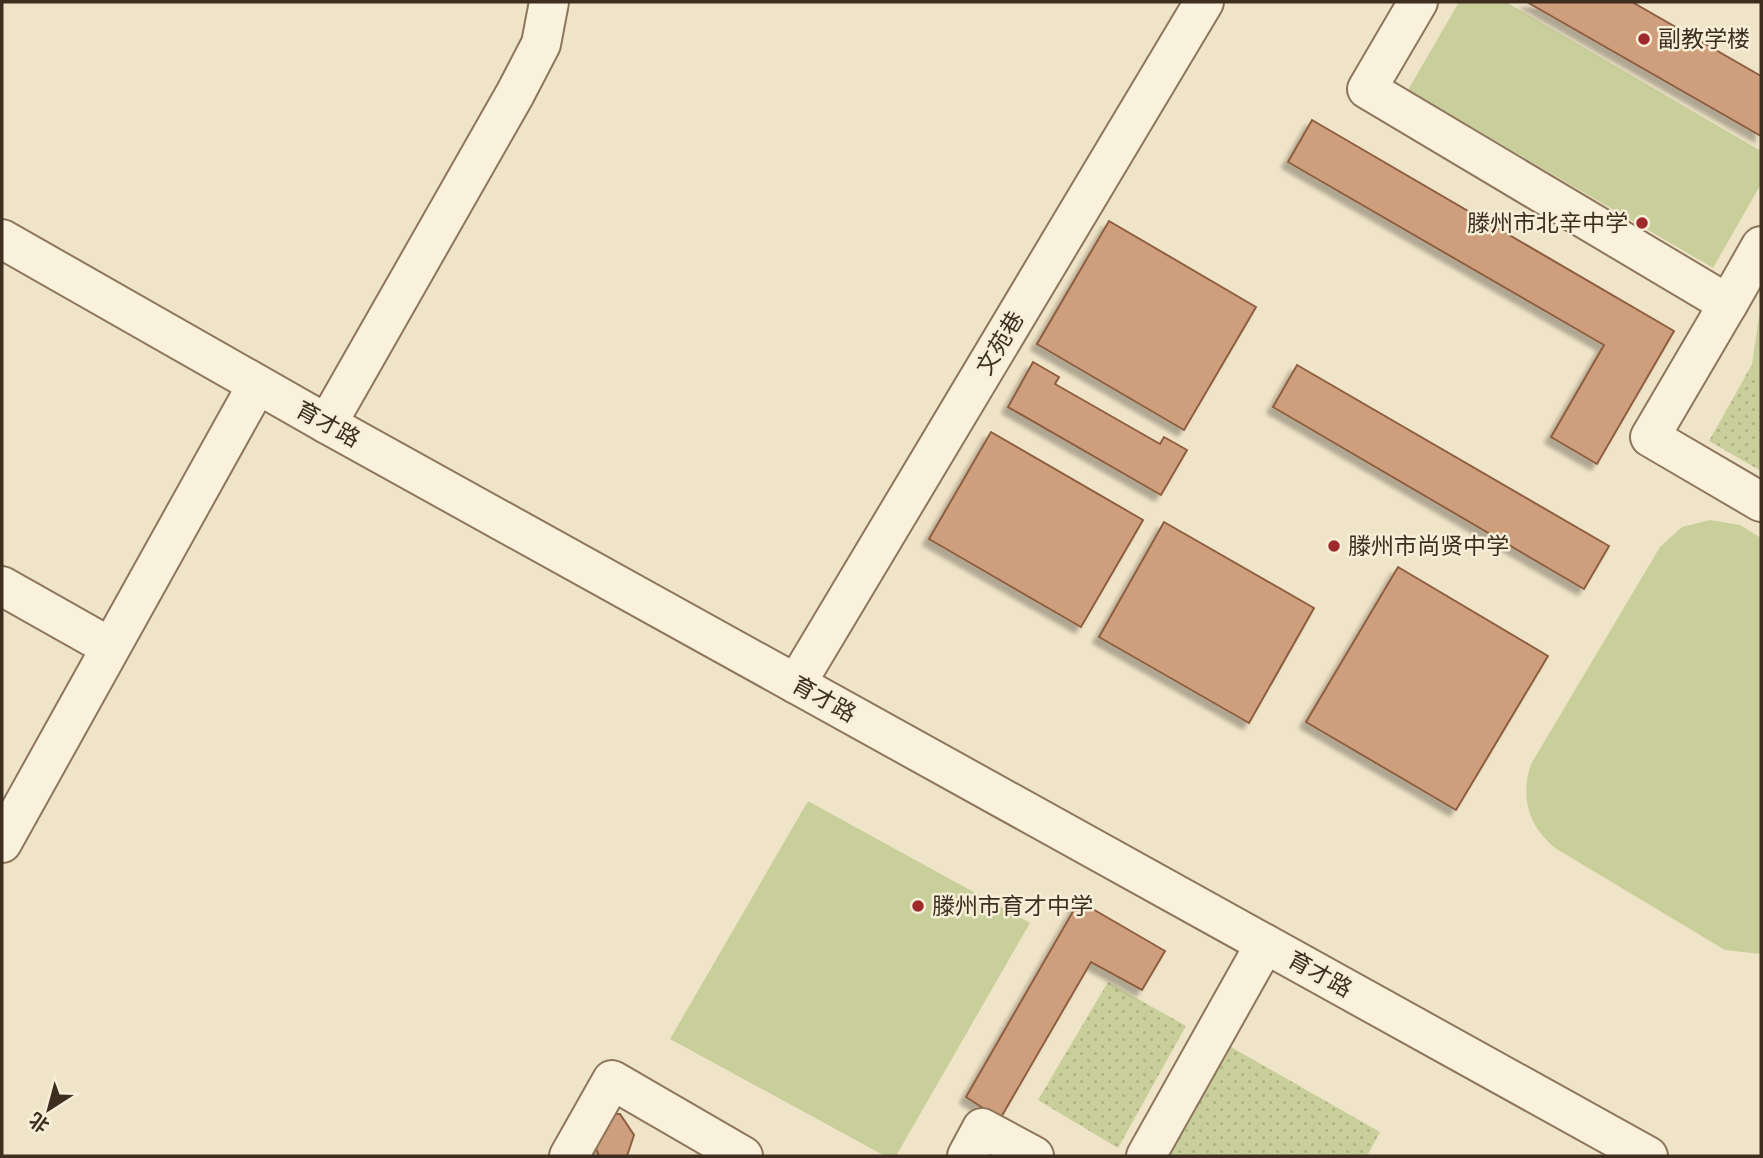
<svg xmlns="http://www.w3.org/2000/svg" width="1763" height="1158" viewBox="0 0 1763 1158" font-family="'Zilla Slab','Noto Sans SC',serif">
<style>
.green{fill:url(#green-dots)}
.pitch{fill:#c9cf9b}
.building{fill:#cf9f7d;stroke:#8d5f41;stroke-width:2;filter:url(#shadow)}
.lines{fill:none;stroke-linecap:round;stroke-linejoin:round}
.minor-casing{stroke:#8d765c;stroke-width:42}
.minor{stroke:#faf1dc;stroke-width:38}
.poi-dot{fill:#9e2a2b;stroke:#f7eed8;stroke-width:2.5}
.labels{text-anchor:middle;stroke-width:5;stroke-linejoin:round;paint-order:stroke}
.poi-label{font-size:23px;fill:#3d2e20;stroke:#f7eed8;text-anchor:start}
.street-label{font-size:23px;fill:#3d2e20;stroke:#f7eed8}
</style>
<defs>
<pattern id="green-dots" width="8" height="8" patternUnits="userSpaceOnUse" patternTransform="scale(1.75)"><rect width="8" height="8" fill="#c9cf9b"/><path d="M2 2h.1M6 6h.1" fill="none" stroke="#aeb285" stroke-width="1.8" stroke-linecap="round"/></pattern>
<filter id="shadow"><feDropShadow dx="-6" dy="6" stdDeviation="2" flood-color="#0004"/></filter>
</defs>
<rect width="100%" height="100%" fill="#f0e4c8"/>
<!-- green -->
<g class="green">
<polygon points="1755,359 1761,363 1761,471 1709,441"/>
<polygon points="1108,982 1186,1026 1118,1148 1038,1100"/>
<polygon points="1231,1047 1380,1132 1367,1156 1169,1156"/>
</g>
<!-- pitch -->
<g class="pitch">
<polygon points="1459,2 1506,2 1761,151 1761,184 1713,268 1408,90"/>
<polygon points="1761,304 1761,418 1752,364"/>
<path d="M 1710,520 L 1740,525 L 1761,538 L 1761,954 L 1725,950 L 1555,848 C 1528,826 1520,797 1531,764 L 1660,547 L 1682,527 Z"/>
<polygon points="808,801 1030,923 896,1156 885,1156 670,1039"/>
</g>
<!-- building -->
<g class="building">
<polygon points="1527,2 1632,2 1761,76 1761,136"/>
<polygon points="1312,120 1674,331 1597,464 1551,437 1604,345 1288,162"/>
<polygon points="1109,221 1256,307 1184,430 1037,344"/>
<polygon points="1033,362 1059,377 1055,384 1160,444 1164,437 1187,450 1161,495 1008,407"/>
<polygon points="1297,365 1609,546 1584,589 1273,407"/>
<polygon points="991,432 1143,520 1081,627 929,539"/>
<polygon points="1164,522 1314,608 1249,723 1099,637"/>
<polygon points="1398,567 1548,656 1456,810 1306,722"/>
<polygon points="1079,901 1165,951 1142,990 1091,962 1000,1119 966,1097"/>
<polygon points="604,1114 620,1114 634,1135 627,1156 599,1156 590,1133"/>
</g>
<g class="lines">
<!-- minor casing -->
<g class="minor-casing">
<g id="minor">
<polyline points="1418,2 1367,89 1728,304 1650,437 1761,502"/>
<polyline points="2,239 327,424 1648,1156"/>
<polyline points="1728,304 1761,246"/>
<polyline points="327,424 515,94 541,44 549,2"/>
<polyline points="2,586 110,647"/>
<polyline points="796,684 1204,2"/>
<polyline points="2,843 257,385"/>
<polyline points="569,1156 612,1080 743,1156"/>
<polyline points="967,1156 982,1128 1034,1156"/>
<polyline points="1146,1156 1265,944"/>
</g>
</g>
<!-- minor -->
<use href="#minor" class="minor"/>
</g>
<!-- markers -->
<g class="poi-dot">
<circle cx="1644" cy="39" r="7"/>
<circle cx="1642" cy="223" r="7"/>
<circle cx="1334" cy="546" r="7"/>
<circle cx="918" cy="906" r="7"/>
</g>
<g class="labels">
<!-- poi labels -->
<g class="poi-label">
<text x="1658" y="47">副教学楼</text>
<text x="1628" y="231" text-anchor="end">滕州市北辛中学</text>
<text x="1348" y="554">滕州市尚贤中学</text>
<text x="932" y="914">滕州市育才中学</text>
</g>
<!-- street labels -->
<g class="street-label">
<text transform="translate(1000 343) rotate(-59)" y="8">文苑巷</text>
<text transform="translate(328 424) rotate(29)" y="8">育才路</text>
<text transform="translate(824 699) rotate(29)" y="8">育才路</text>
<text transform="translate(1320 974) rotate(29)" y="8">育才路</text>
</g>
</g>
<!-- border -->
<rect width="1763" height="1158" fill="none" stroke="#3d2e20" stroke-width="7"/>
<!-- north arrow -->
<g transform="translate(49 1109) rotate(216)" stroke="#f7eed8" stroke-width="5" paint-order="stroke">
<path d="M0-5L12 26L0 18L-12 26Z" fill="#3d2e20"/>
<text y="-10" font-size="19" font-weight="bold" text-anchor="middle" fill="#3d2e20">北</text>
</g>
</svg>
